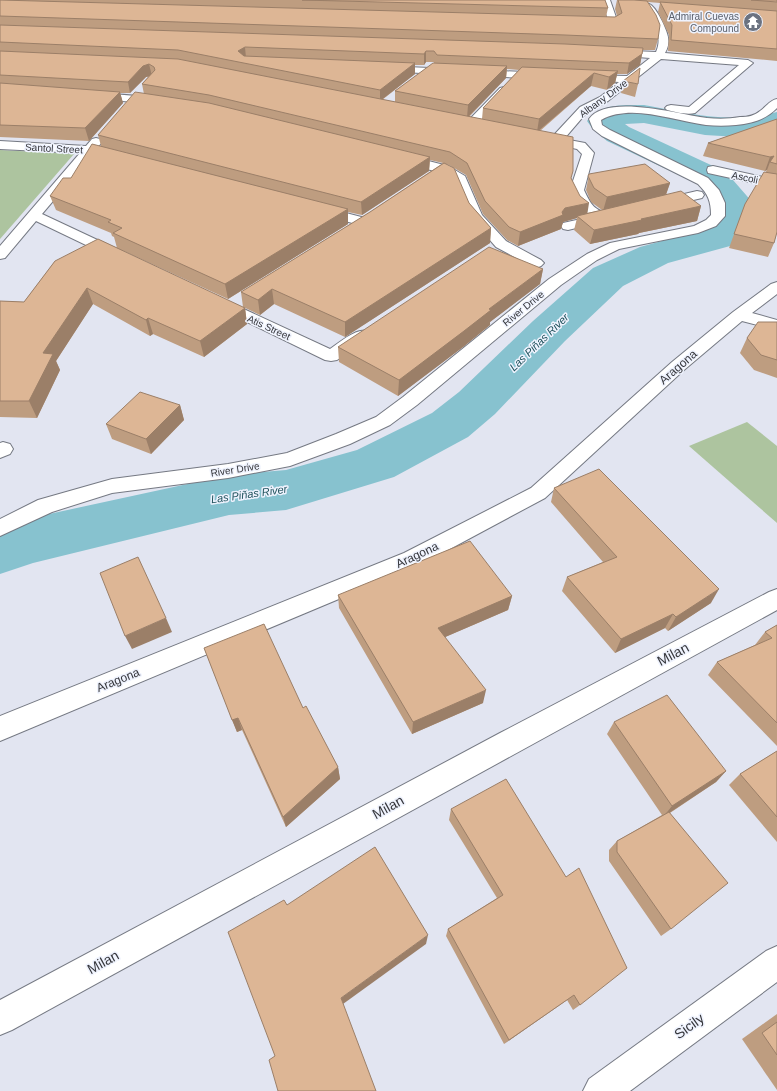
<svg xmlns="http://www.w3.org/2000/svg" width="777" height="1091" viewBox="0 0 777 1091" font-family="Helvetica,sans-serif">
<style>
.green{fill:#adc49f}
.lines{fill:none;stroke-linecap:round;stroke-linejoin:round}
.river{fill:#87c2cf;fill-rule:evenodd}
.minor-casing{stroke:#757983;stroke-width:2}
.minor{fill:#fff;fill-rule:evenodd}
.wall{fill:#be9d80;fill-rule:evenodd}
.shaded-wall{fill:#9b7f68}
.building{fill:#ddb695;stroke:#9b7f68}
.labels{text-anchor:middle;stroke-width:3;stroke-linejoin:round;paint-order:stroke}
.far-worship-label{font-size:10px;fill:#5b616d;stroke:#eff3fe;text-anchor:end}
.far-street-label{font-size:10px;fill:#36373c;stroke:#eff3fe}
.far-water-label{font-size:11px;font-style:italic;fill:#1f525c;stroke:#eff3fe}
.street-label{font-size:12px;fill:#36373c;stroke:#eff3fe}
.near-street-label{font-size:14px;fill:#36373c;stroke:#eff3fe}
</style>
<rect width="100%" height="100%" fill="#e2e5f1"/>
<!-- green -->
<g class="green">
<polygon points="0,150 74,154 0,239"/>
<polygon points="747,422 777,446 777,523 689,446"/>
</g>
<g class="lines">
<!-- river -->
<path class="river" d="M 644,105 C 693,114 728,124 777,112 L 777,132 L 738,137 L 705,135 L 644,123 L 625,124 L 629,127 L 726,172 L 753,203 L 756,221 L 741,243 L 668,263 L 623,286 L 565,341 L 495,414 L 468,437 L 394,477 L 286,510 L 229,515 L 33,563 L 0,574 L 0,528 L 26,519 L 229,475 L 286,470 L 357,450 L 432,413 L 459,392 L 533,321 L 593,268 L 640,247 L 713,227 L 718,220 L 717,205 L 702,186 L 607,141 L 592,128 L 587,121 C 600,103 625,105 644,105 Z"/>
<!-- minor casing -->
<g class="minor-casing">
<g id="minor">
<polygon points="602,0 610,0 618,23 616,25 591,26 586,23 591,20 608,20"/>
<path d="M 649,4 C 656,6 667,30 668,37 C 669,43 668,48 665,53 L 748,60 L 753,63 L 695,113 C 687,115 675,112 667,110 L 665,108 L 667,106 L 671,105 L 689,107 L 739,65 L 661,59 L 608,101 L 588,111 L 564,139 L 585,143 L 594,153 L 584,190 C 591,205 594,210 610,214 L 612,217 L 610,220 L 605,221 L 568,230 L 563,229 L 561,226 L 563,223 L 590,217 L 579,208 L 570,190 L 582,154 L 577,149 L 539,141 L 537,138 L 539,135 L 543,134 L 553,136 L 580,107 L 600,97 L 619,82 L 586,80 L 582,79 L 581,77 L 582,75 L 627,76 L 650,58 L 613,55 L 609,54 L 608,52 L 609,50 L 656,52 C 664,36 652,21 645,7 Z"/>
<polygon points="384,66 546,73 551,76 546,79 380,71 379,69"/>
<polygon points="504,87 509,90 508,92 474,127 466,127 464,125 466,123 500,88"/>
<path d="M 91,93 C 103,94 159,95 165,103 L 159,106 L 134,102 L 87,98 L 85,96 L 87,94 Z"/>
<path d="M 777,99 L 777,108 C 765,120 753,123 736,125 C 726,126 716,126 706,125 C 673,121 632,103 601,120 L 602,125 L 610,130 L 708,178 L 719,190 L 725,203 L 725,216 L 716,226 L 698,233 L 619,249 L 597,260 L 561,285 L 417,405 L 390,425 L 350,444 L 290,466 L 228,478 L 112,493 L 52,512 L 0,536 L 0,519 L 38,500 L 112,479 L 228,464 L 287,453 L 336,434 L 376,417 L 403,397 L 549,279 L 587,254 L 610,243 L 694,226 L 706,220 L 711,215 C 711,201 708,194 698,184 L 602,136 L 593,129 L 589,119 C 607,93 681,115 707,118 C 718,119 729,119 740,117 C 748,117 754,116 760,111 C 766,107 770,100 777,99 Z"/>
<polygon points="96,138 100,139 102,142 97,148 122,155 124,158 122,161 118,162 92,155 42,214 123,252 125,255 123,258 118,259 113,258 36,221 5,258 0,259 0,246 80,153 0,149 0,141 86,146 92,139"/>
<polygon points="401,154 448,166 465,176 482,215 506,241 541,260 544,263 541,266 536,268 531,266 496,247 469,216 454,181 438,172 397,161 395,158 397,155"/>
<polygon points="713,166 777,180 777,188 708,173 707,170 708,167"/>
<polygon points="697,191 702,192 704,195 702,198 659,208 654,207 652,204 654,201"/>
<polygon points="319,206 369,219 371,222 369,225 364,226 314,213 312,210 314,207"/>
<polygon points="777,282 777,294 752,313 777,320 777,330 742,321 684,370 545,498 420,565 0,741 0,716 404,553 531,488 672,362 733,312 771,284"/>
<path d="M 220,298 L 330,349 C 341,342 355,328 369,331 L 371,335 L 369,339 L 337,360 L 331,361 L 325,360 L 214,306 L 212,303 L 214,300 Z"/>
<polygon points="3,442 10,444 13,449 10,454 0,458 0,443"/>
<polygon points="777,589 777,610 12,1030 0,1035 0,1000 500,733 769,592"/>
<polygon points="777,946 777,982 630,1091 583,1091 589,1079 766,951"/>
</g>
</g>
<!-- minor -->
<use href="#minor" class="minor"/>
</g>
<!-- wall -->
<g class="wall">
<path d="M 0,0 L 605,0 L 608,8 L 606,17 L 615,17 L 617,16 L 615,9 L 617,0 L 777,0 L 777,61 L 668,51 L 669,35 L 658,12 L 660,3 L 648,2 L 658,39 L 655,50 L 643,50 L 640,65 L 627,74 L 617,74 L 615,83 L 607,90 L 591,86 L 540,131 L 571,178 L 587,213 L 602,210 L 591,202 L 586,190 L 589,174 L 670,183 L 666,195 L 701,206 L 697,221 L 639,233 L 638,234 L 590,244 L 574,230 L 577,218 L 563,222 L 561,229 L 518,246 L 507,240 L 483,214 L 466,175 L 449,165 L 445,164 L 469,203 L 491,228 L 490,243 L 345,337 L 274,304 L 260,315 L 243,307 L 241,292 L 370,212 L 443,163 L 430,160 L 429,171 L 362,215 L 348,212 L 348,224 L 228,299 L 117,248 L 114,237 L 112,236 L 111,233 L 56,210 L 50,196 L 71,178 L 101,146 L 98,135 L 144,94 L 142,84 L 149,76 L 146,77 L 130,93 L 120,93 L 123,103 L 89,141 L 0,137 ZM 426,62 L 434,62 L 434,63 L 395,91 L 395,102 L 382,100 L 415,74 L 415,65 L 424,65 ZM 507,69 L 519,70 L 483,108 L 482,119 L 469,117 L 506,78 Z"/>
<polygon points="623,81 638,84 635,97 621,93"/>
<polygon points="777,119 777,232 774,243 768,257 729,248 745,204 767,170 765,171 703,156 708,143"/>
<polygon points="55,261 245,308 247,324 204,357 153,334 150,336 93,304 56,361 60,370 37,418 0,417 0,301 24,302"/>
<polygon points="543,269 540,284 490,322 490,325 463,347 398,396 339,362 338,347"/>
<polygon points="777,322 777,378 754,370 740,353 747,338"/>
<polygon points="180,405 184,420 151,454 112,439 106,424"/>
<polygon points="554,488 711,603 668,631 665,628 615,653 562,591 567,577 603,562 551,502"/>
<polygon points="338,595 512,596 508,610 445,637 483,703 412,734 339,608"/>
<polygon points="777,625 777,746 708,675 717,662 755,645 765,632"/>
<polygon points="204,648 303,708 338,767 340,779 286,827 242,730 237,732"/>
<polygon points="614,722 726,771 716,782 670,813 671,929 661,936 609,861 609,850 617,841 662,815 607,734"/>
<polygon points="777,751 777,842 729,785 740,774"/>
<polygon points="451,809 566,877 580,1005 573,1010 567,1000 504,1044 446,936 448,929 497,898 449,820"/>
<polygon points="777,1014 777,1090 742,1039"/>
</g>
<!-- shaded-wall -->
<g class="shaded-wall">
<polygon points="245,47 246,58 238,51"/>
<polygon points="426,51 426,62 424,65 424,54"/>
<polygon points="642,54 640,65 627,74 629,63"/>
<polygon points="415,63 415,74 380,101 380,90"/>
<polygon points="149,64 152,76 146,77 130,93 128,82 143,66"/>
<polygon points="507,66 506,78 467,118 468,105"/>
<polygon points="618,71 615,83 607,90 609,77"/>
<polygon points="594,73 591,86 537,132 539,119"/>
<polygon points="120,92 123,103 89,141 85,128"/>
<polygon points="774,156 770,162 767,170 765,171 770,157"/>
<polygon points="430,157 429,171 362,215 361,202"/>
<polygon points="670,183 665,197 603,211 607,197"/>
<polygon points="589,203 587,216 577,216 577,218 563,222 561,229 518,246 520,232 562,212 565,208"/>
<polygon points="701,206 697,221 639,233 638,234 590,244 594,230 641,219"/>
<polygon points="348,209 348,224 228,299 225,284"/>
<polygon points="491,228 490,243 345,337 345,322"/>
<polygon points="543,269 540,284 490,322 490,325 463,347 398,396 399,380 489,309"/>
<polygon points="87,288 93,304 56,361 60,370 37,418 29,401 43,353"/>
<polygon points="272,289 274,304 260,315 258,300"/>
<polygon points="245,308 247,324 204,357 200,341"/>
<polygon points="148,318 153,334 150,336 146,320"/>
<polygon points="180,405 184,420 151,454 146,439"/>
<polygon points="719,589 711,603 668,631 676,617"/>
<polygon points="512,596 508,610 436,641 438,628"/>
<polygon points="673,614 665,628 615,653 621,639"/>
<polygon points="166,618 172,632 132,649 125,636"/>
<polygon points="486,690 483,703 412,734 413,722"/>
<polygon points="238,718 242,730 237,732 232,720"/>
<polygon points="338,767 340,779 286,827 283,817"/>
<polygon points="726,771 716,782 663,817 672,806"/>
<polygon points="428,935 426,944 343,1004 341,998"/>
<polygon points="574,995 567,1000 504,1044 509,1040"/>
</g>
<!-- building -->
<g class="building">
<polygon points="0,0 615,17 622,13 618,0 634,0 647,1 656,15 660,25 658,39 565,35 0,16"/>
<polygon points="302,0 605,0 608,8"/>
<polygon points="751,0 777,0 777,2"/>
<polygon points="660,2 777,11 777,49 671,40 672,25"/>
<polygon points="0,25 565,44 643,48 642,54 629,63 437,55 434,51 426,51 424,54 245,47 238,51 244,56 415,63 380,90 178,50 0,42"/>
<polygon points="0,51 178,59 573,137 573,171 571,178 580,196 589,203 565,208 562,212 563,215 520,232 509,227 485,201 467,163 450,152 209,95 142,84 155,70 154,67 149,64 143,66 128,82 0,75"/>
<polygon points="433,63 507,66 468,105 395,91"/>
<polygon points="522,67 618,71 609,77 594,73 539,119 483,108"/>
<polygon points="640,68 638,84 623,81"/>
<polygon points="0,83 120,92 85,128 0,125"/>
<polygon points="135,92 209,103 430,157 361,202 98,135"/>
<polygon points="777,119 777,164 770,162 774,156 770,157 708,143"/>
<polygon points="92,144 348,209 225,284 113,233 122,228 108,222 111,220 50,196 63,178 71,178"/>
<polygon points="444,163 454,168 469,203 491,228 345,322 272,289 258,300 241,292 370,212"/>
<polygon points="645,164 670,183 607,197 594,188 588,176 589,174"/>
<polygon points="764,172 777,174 777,232 774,243 734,234 745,204"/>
<polygon points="681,191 701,206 641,219 642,220 594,230 577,216"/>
<polygon points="98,239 245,308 200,341 148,318 146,320 87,288 43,353 53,354 29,401 0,401 0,301 24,302 55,261"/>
<polygon points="489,247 543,269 489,309 491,310 464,331 399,380 338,347"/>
<polygon points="758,322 777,322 777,360 761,355 747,338"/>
<polygon points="140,392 180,405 146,439 106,424"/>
<polygon points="599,469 719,589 676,617 673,614 621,639 567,577 617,557 554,488"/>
<polygon points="470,541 512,596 438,628 486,690 413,722 338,595"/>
<polygon points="138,557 166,618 125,636 100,573"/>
<polygon points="264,624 303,708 306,706 338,767 283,817 238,718 232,720 204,648"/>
<polygon points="777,625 777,723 717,662 772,638 765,632"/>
<polygon points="667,695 726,771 672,806 614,722"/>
<polygon points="777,751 777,817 740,774"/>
<polygon points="506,779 566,877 579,868 627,968 580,1005 574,995 509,1040 448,929 503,895 451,809"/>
<polygon points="669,812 728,883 671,929 617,852 617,841"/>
<polygon points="375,847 428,935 341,998 376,1091 278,1091 269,1060 275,1056 228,932 284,900 287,905"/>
<polygon points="777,1022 777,1055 762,1033"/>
</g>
<!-- icons -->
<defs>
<g id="temple-disc" transform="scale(1)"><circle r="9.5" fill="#6b7280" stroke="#eff3fe"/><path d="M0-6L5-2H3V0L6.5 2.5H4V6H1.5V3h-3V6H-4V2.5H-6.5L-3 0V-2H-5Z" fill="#fff"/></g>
</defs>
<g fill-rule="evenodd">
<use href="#temple-disc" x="753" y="22"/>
</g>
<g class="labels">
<!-- far-worship labels -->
<g class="far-worship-label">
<text x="739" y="20">Admiral Cuevas<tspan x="739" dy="12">Compound</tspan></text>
</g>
<!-- far-street labels -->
<g class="far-street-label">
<text transform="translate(603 98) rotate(-36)" y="4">Albany Drive</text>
<text transform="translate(54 148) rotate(3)" y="4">Santol Street</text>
<text transform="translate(745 177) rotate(12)" y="4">Ascoli</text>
<text transform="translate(523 308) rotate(-39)" y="4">River Drive</text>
<text transform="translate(269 327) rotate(25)" y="4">Atis Street</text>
<text transform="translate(235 469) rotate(-9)" y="4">River Drive</text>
</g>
<!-- far-water labels -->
<g class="far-water-label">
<text transform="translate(539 342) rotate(-44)" y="4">Las Piñas River</text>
<text transform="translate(249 494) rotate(-8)" y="4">Las Piñas River</text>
</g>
<!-- street labels -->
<g class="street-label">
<text transform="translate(678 367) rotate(-41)" y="4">Aragona</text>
<text transform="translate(417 555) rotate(-25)" y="4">Aragona</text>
<text transform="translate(118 680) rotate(-22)" y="4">Aragona</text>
</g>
<!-- near-street labels -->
<g class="near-street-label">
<text transform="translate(673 654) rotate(-28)" y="5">Milan</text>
<text transform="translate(388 807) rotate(-29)" y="5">Milan</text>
<text transform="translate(103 962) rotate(-29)" y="5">Milan</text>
<text transform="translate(689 1026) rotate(-36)" y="5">Sicily</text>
</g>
</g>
</svg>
